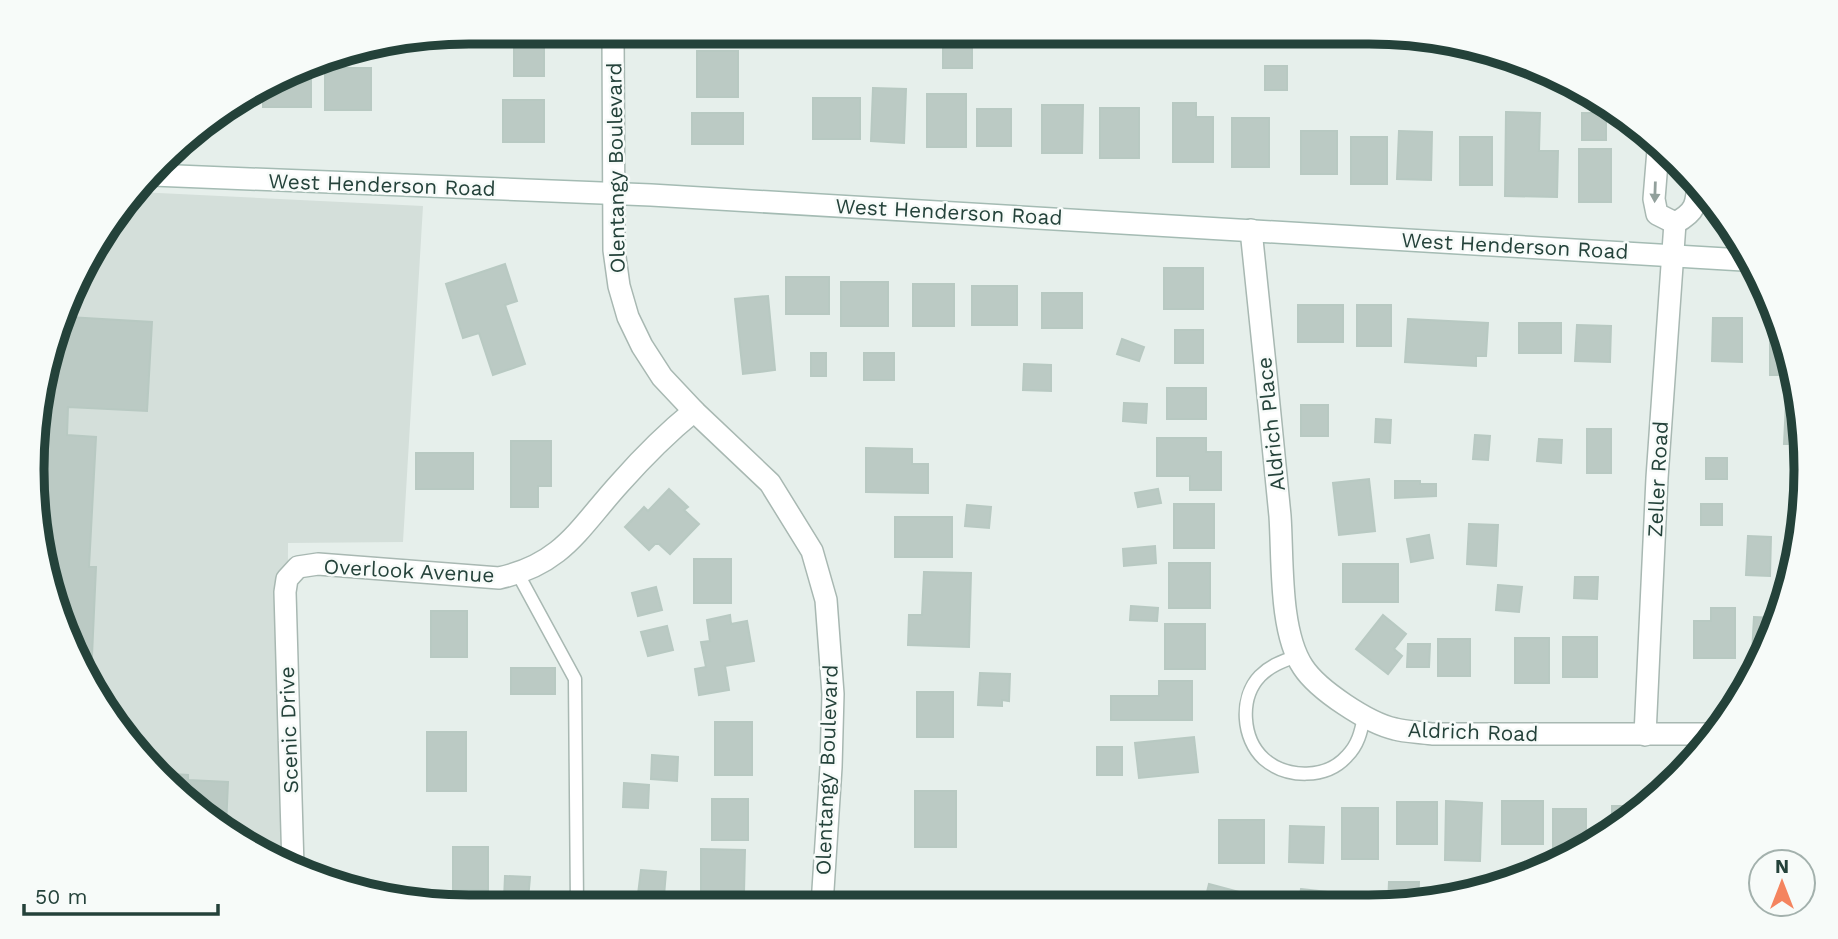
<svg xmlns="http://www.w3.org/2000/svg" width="1838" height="939" viewBox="0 0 1838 939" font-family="'Work Sans',sans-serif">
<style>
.built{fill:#d4dfda}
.building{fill:#bbcac4;stroke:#b8c9c2;stroke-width:2}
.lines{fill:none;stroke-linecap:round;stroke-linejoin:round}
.service-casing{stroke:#a8b8b2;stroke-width:15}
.minor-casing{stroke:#a8b8b2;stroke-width:24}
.secondary-casing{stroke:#a4bbb3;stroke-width:24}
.service{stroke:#fff;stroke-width:12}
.minor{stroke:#fff;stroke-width:21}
.secondary{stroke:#fff;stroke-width:21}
.oneway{fill:#92a09c}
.labels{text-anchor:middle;stroke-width:5;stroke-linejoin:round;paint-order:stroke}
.street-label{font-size:21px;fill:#24423a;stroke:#f7fbf9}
.rim{fill:none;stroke:#24423a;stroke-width:9}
</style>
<rect width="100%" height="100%" fill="#e6efeb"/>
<!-- built -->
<polygon class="built" points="138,192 423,206 403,542 288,543 287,865 276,862 160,779 77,664 35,526 40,384 105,226"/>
<!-- building -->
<g class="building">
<rect x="943" y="38" width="29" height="30"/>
<rect x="514" y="39" width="30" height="37"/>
<rect x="697" y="51" width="41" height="46"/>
<polygon points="311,64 311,107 263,107 263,90"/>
<rect x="1265" y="66" width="22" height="24"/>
<rect x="325" y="68" width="46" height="42"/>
<polygon points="873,88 906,89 904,143 871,141"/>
<rect x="927" y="94" width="39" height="53"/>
<rect x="813" y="98" width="47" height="41"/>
<rect x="503" y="100" width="41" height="42"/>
<polygon points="1173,103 1196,103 1196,117 1213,117 1213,162 1173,162"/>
<polygon points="1042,105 1083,105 1082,153 1042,153"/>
<rect x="1100" y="108" width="39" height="50"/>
<rect x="977" y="109" width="34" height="37"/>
<polygon points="1506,112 1540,113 1539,151 1558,151 1557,197 1505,196"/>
<rect x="692" y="113" width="51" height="31"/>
<rect x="1582" y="113" width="24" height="27"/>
<rect x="1232" y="118" width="37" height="49"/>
<rect x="1301" y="131" width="36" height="43"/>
<polygon points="1399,131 1432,132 1431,180 1397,179"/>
<rect x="1351" y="137" width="36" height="47"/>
<rect x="1460" y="137" width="32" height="48"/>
<rect x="1579" y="149" width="32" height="53"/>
<polygon points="505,264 517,301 505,305 525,364 493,375 479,333 463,338 446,284"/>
<rect x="1164" y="268" width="39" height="41"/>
<rect x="786" y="277" width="43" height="37"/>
<rect x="841" y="282" width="47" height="44"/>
<rect x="913" y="284" width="41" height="42"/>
<rect x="972" y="286" width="45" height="39"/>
<rect x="1042" y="293" width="40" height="35"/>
<polygon points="768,296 775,370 743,374 735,299"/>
<rect x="1298" y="305" width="45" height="37"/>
<rect x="1357" y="305" width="34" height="41"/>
<polygon points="68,317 152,322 147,411 68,407 67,435 96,437 89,567 96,567 92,656 86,655 85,674 77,664 35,526 40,384"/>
<polygon points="1713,318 1742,318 1742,362 1712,361"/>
<polygon points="1408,319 1488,323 1486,356 1476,356 1476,366 1405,362"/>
<polygon points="1770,322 1780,322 1783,328 1789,375 1770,375"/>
<rect x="1519" y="323" width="42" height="30"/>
<polygon points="1577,325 1611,326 1610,362 1575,361"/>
<rect x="1175" y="330" width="28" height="33"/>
<polygon points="1122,339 1144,347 1139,361 1117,354"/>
<rect x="811" y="353" width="15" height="23"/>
<rect x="864" y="353" width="30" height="27"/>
<polygon points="1024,364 1051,365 1051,391 1023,390"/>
<rect x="1167" y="388" width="39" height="31"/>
<polygon points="1786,402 1793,402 1799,444 1784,444"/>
<polygon points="1124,403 1147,404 1146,423 1123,421"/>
<rect x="1301" y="405" width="27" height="31"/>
<polygon points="1376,419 1391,420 1390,443 1375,442"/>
<rect x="1587" y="429" width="24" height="44"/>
<polygon points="1475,435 1490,436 1488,460 1473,459"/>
<polygon points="1157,438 1206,438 1206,452 1221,452 1221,490 1190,490 1190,476 1157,476"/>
<polygon points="1539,439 1562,440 1561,463 1537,461"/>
<polygon points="511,441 551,441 551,486 538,486 538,507 511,507"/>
<polygon points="866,448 912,449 912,464 928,464 928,493 866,492"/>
<rect x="416" y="453" width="57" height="36"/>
<rect x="1706" y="458" width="21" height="21"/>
<polygon points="1369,479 1375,531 1339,535 1333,483"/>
<polygon points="1395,481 1420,481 1420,484 1436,484 1436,496 1395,498"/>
<polygon points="669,489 688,507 684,510 699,524 670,554 659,544 655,544 649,550 625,527 644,507 648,511"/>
<polygon points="1158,489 1161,503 1138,507 1135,493"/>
<rect x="1174" y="504" width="40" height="44"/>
<rect x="1701" y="504" width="21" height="21"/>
<polygon points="967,505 991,507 989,528 965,526"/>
<rect x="895" y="517" width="57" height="40"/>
<polygon points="1469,524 1498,525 1496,566 1467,564"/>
<polygon points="1429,535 1433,558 1411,562 1407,539"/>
<polygon points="1748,536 1771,537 1770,576 1746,575"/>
<polygon points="1155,546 1156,563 1124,566 1123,549"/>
<rect x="694" y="559" width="37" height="44"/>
<rect x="1169" y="563" width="41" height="45"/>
<rect x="1343" y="564" width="55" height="38"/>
<polygon points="924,572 971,573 969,647 908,645 909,615 922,615"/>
<polygon points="1575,577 1598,577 1597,599 1574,598"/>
<polygon points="1498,585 1522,587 1519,612 1496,610"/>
<polygon points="656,587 662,610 638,616 632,593"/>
<polygon points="1131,606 1158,608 1157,621 1130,620"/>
<polygon points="1711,608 1735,608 1735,658 1694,658 1694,621 1711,621"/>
<rect x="431" y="611" width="36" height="46"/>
<polygon points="730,615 731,624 747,621 754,661 725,666 729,690 699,695 695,669 706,667 701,642 710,641 707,620"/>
<polygon points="1383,615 1406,634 1394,649 1402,656 1388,674 1356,649"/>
<polygon points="1754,617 1774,618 1764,654 1752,653"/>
<rect x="1165" y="624" width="40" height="45"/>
<polygon points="667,626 673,650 648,656 641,632"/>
<rect x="1563" y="637" width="34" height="40"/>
<rect x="1515" y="638" width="34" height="45"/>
<rect x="1438" y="639" width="32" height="37"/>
<polygon points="1408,644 1430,644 1429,667 1407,667"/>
<rect x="511" y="668" width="44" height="26"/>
<polygon points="980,673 1010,674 1009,701 1002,700 1002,706 978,705"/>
<polygon points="1159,681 1192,681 1192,720 1111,720 1111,696 1159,696"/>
<rect x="917" y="692" width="36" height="45"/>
<rect x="715" y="722" width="37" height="53"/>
<rect x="427" y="732" width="39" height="59"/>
<polygon points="1194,737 1198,772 1139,778 1135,743"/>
<rect x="1097" y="747" width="25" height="28"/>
<polygon points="652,755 678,757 677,781 651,779"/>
<polygon points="156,773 188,775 188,780 228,782 226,827 160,779"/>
<polygon points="624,783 649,785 648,808 623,807"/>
<rect x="915" y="791" width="41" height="56"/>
<rect x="712" y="799" width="36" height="41"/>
<polygon points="1446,801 1482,803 1480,861 1445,860"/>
<rect x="1502" y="801" width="41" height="43"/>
<rect x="1397" y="802" width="40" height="42"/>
<polygon points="1612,806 1647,806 1635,817 1612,830"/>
<rect x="1342" y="808" width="36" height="51"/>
<polygon points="1553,809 1586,809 1586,846 1572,853 1553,853"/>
<rect x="1219" y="820" width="45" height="43"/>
<polygon points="1290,826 1324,827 1323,863 1289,862"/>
<rect x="453" y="847" width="35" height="43"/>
<polygon points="701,849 745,850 744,893 701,893"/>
<polygon points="641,870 666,872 664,896 638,894"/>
<polygon points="505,876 530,877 528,900 504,899"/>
<polygon points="1389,882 1419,882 1418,904 1388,904"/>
<polygon points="1209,884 1239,892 1236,904 1204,904"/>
<polygon points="1301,889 1327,892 1326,904 1299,904"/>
<polygon points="926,892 952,893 951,905 926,905"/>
</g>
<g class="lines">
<!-- service casing -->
<g class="service-casing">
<g id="service">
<polyline points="518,574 575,679 577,906"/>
<path d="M 1297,656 C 1283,661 1271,665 1260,676 C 1239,698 1242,739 1264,759 C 1287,779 1327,779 1347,756 C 1358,745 1361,732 1364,717"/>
</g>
</g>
<!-- minor casing -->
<g class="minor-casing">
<g id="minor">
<polyline points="613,32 614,250 619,286 628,317 642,346 662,377 694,411 770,483 812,551 826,600 833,694 831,767 822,905"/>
<polyline points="1658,150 1654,199 1657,214 1675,223"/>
<path d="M 1675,223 C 1696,212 1697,204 1698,180"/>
<path d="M 1251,230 C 1261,325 1271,421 1280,516 C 1283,559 1279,631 1303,667 C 1318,690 1368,723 1395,729 C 1406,732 1420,732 1432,734 L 1714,734"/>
<polyline points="1645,735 1657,478 1675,223"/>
<path d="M 293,867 L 285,592 L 287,579 L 298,567 L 318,564 L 499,578 C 563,564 579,528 620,483 C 643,457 667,433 694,411"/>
</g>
</g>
<!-- secondary casing -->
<g class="secondary-casing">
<polyline id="secondary" points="153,175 651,195 1743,260"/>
</g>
<!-- service -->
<use href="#service" class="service"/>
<!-- minor -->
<use href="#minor" class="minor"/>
<!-- secondary -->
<use href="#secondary" class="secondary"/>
</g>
<!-- one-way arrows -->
<defs><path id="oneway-solid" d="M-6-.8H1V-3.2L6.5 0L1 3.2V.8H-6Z" transform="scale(1.75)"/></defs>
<use class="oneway" href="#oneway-solid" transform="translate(1655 192) rotate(92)"/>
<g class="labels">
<!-- street labels -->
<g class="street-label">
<text transform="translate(616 168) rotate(-91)" y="7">Olentangy Boulevard</text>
<text transform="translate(382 185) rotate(2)" y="7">West Henderson Road</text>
<text transform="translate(949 212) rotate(3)" y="7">West Henderson Road</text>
<text transform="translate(1515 246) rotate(3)" y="7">West Henderson Road</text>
<text transform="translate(1271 424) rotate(-96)" y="7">Aldrich Place</text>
<text transform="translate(1658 479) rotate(-87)" y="7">Zeller Road</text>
<text transform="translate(409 571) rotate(3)" y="7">Overlook Avenue</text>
<text transform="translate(289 730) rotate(-92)" y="7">Scenic Drive</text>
<text transform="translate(1473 732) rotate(2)" y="7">Aldrich Road</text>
<text transform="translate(827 770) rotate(-88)" y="7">Olentangy Boulevard</text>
</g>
</g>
<!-- crop -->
<path d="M0 0H1838V939H0ZM469 44H1369A425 425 0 0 1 1794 469V470A425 425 0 0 1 1369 895H469A425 425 0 0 1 44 470V469A425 425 0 0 1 469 44Z" fill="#f7fbf9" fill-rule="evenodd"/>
<path class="rim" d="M469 44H1369A425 425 0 0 1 1794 469V470A425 425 0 0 1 1369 895H469A425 425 0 0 1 44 470V469A425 425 0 0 1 469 44Z"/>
<!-- north arrow -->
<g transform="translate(1782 883)"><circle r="33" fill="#f7fbf9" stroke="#a3b1ad" stroke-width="2"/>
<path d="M0-5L12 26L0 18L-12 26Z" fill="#f4845f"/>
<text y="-10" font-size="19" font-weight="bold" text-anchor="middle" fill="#24423a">N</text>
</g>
<!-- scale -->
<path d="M24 904v10h194v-10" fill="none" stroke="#24423a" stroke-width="3.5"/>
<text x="35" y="904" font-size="21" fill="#24423a" stroke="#f7fbf9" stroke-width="5" paint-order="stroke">50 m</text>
</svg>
